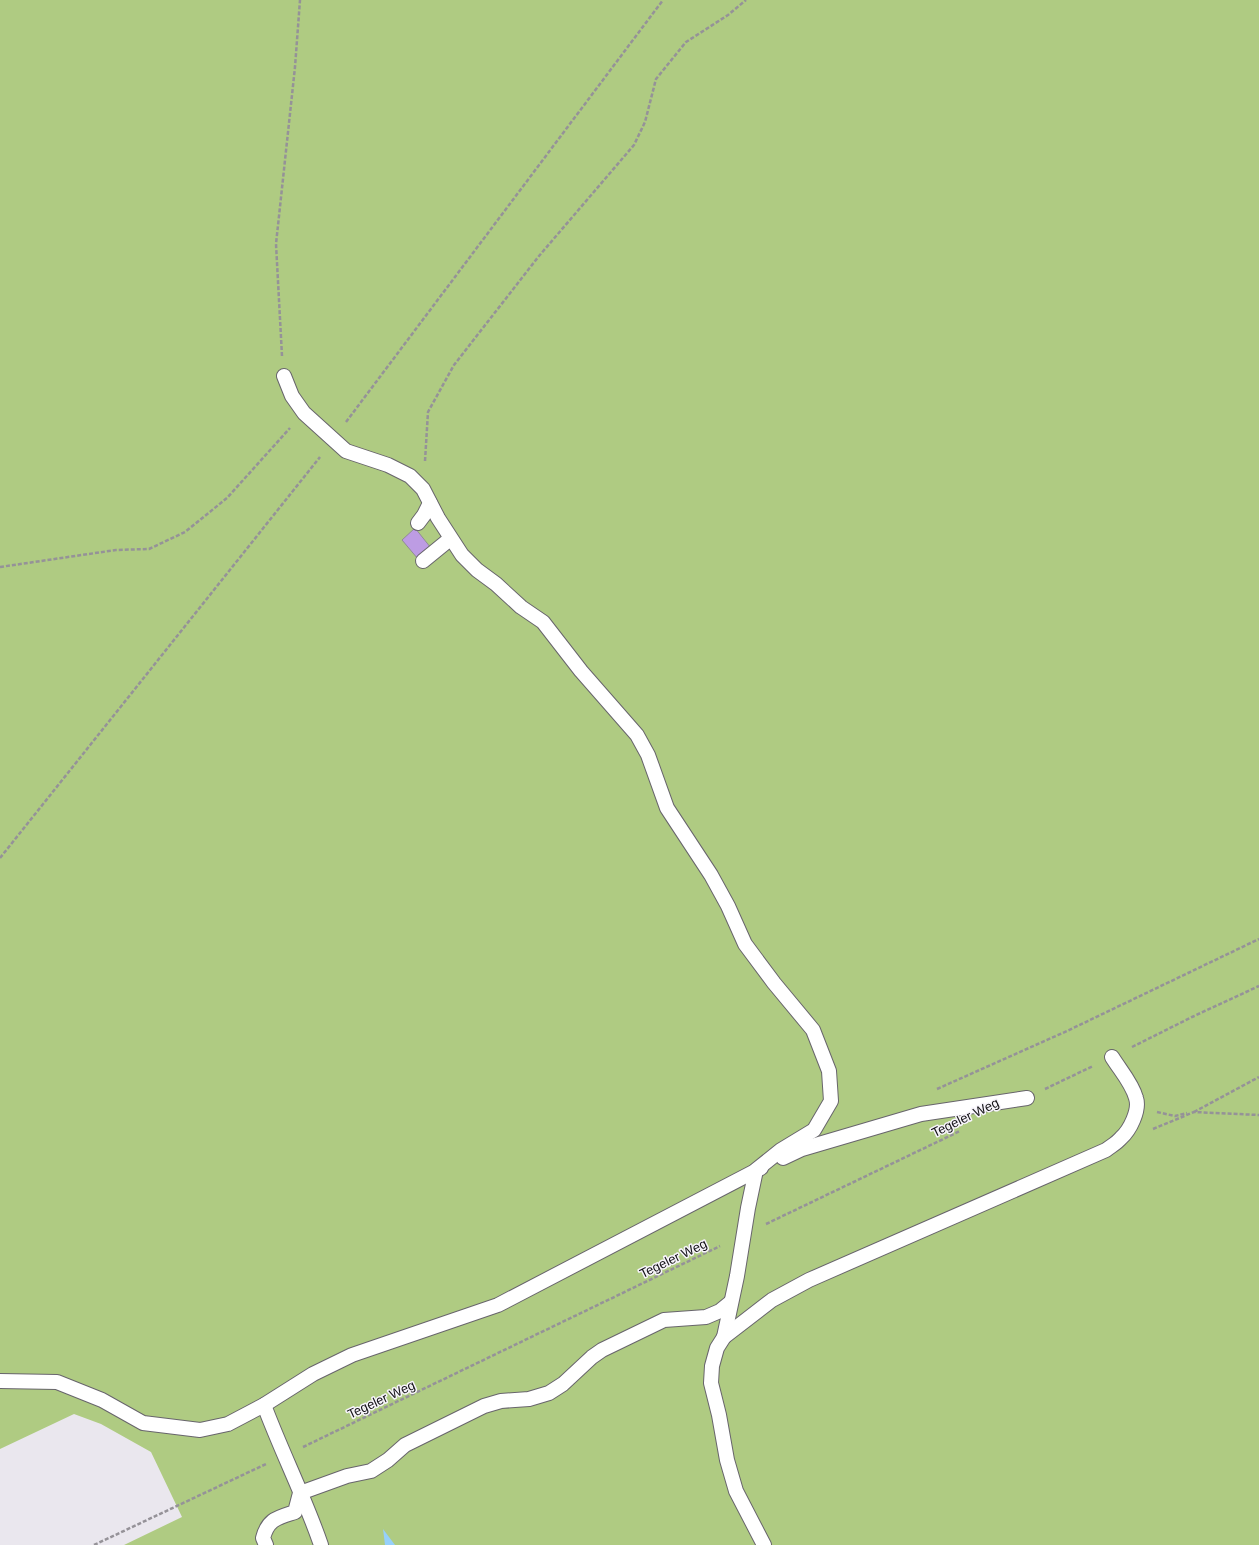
<svg xmlns="http://www.w3.org/2000/svg" width="1259" height="1545" viewBox="0 0 1259 1545" font-family="Helvetica,sans-serif">
<style>
.green{fill:#afcb82}
.water{fill:#96d0fa}
.building{fill:#bd9ce3;stroke:#908d94}
.lines{fill:none;stroke-linecap:round;stroke-linejoin:round}
.service-casing{stroke:#68656c;stroke-width:16}
.path{stroke:#959298;stroke-width:2.5;stroke-dasharray:4 2;stroke-linecap:butt}
.service{stroke:#fff;stroke-width:14}
.labels{text-anchor:middle;stroke-width:3;stroke-linejoin:round;paint-order:stroke}
.street-label{font-size:13px;fill:#141316;stroke:#f7f4fb}
</style>
<rect width="100%" height="100%" fill="#eae7ee"/>
<!-- green -->
<polygon class="green" points="0,0 1259,0 1259,1545 124,1545 182,1517 151,1452 101,1424 74,1414 0,1449"/>
<!-- water -->
<polygon class="water" points="383,1529 395,1545 385,1545"/>
<!-- building -->
<polygon class="building" points="415,528 431,548 418,559 402,540"/>
<g class="lines">
<!-- service casing -->
<g class="service-casing">
<g id="service">
<polyline points="284,376 292,396 304,413 346,451 388,465 410,476 423,489 438,518 462,555 477,570 496,584 521,607 543,622 581,671 637,735 648,755 667,808 711,875 728,906 745,944 774,983 813,1030 829,1071 831,1101 814,1130 781,1150 756,1170 748,1208 737,1276 724,1337"/>
<polyline points="418,523 424,515 430,503"/>
<polyline points="423,561 450,539"/>
<polyline points="783,1158 802,1149 921,1114 1027,1098"/>
<polyline points="0,1381 57,1382 102,1400 143,1423 200,1430 228,1424 264,1405 313,1374 352,1355 498,1305 761,1168"/>
<path d="M 264,1405 C 282,1453 305,1498 321,1545"/>
<path d="M 266,1545 L 263,1538 C 268,1519 277,1518 295,1512 L 300,1493 L 347,1476 L 371,1471 L 388,1460 L 405,1445 L 484,1406 L 501,1401 L 529,1399 L 549,1393 L 563,1384 L 592,1357 L 602,1350 L 664,1320 L 706,1317 L 720,1311 L 731,1302"/>
<path d="M 764,1545 L 736,1491 L 727,1460 L 719,1415 L 711,1383 L 712,1366 L 717,1348 L 724,1337 L 772,1300 L 809,1280 L 1106,1150 C 1111,1146 1117,1143 1121,1138 C 1130,1130 1140,1110 1136,1098 C 1132,1083 1120,1070 1112,1057"/>
</g>
</g>
<!-- path -->
<g class="path">
<polyline points="282,356 276,244 295,67 300,0"/>
<polyline points="346,422 663,0"/>
<polyline points="425,461 428,412 454,365 539,256 634,145 645,122 656,79 686,42 728,15 746,0"/>
<polyline points="0,567 116,550 149,549 185,532 227,498 290,428"/>
<polyline points="0,858 320,457"/>
<polyline points="1132,1047 1192,1017 1259,986"/>
<polyline points="937,1089 1067,1031 1259,939"/>
<polyline points="1045,1089 1093,1066"/>
<polyline points="1157,1112 1175,1116 1187,1113"/>
<polyline points="1194,1112 1259,1077"/>
<polyline points="1153,1129 1194,1112 1259,1115"/>
<polyline points="766,1224 960,1131"/>
<polyline points="303,1447 720,1246"/>
<polyline points="94,1545 266,1464"/>
</g>
<!-- service -->
<use href="#service" class="service"/>
</g>
<g class="labels">
<!-- street labels -->
<g class="street-label">
<text transform="translate(965 1117) rotate(-26)" y="5">Tegeler Weg</text>
<text transform="translate(673 1258) rotate(-26)" y="5">Tegeler Weg</text>
<text transform="translate(381 1399) rotate(-25)" y="5">Tegeler Weg</text>
</g>
</g>
</svg>
